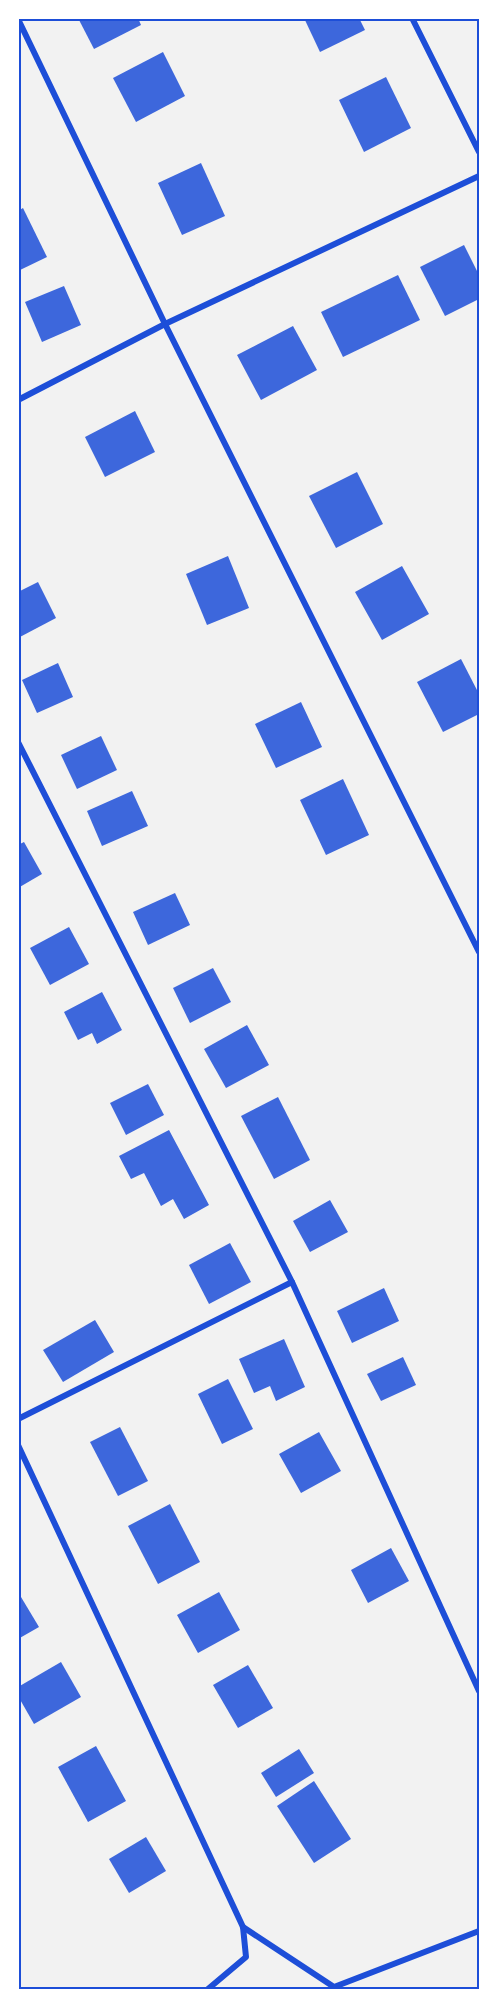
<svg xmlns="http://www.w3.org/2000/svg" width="497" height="2007" viewBox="0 0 497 2007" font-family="'Sofia Sans Condensed',sans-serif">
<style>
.building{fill:#3d67dc}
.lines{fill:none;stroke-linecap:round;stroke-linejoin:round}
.minor{stroke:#1d4ed8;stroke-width:6}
.neatline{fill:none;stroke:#1d4ed8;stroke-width:2}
</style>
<rect width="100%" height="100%" fill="#f2f2f2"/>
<!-- building -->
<g class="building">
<polygon points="78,18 138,18 141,25 94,49"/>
<polygon points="304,18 359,18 365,30 320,52"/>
<polygon points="163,52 185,96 136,122 113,78"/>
<polygon points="386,77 411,128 364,152 339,100"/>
<polygon points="201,163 225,216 182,235 158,183"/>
<polygon points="23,208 47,257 18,271 18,211"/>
<polygon points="464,245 479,275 479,299 445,316 420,267"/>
<polygon points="398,275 420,320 343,357 321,312"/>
<polygon points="64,286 81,325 42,342 25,302"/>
<polygon points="293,326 317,370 261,400 237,355"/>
<polygon points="135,411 155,452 105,477 85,437"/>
<polygon points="357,472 383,524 336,548 309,496"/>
<polygon points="228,556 249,608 207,625 186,574"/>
<polygon points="402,566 429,614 382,640 355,592"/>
<polygon points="38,582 56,618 18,638 18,592"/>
<polygon points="461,659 479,694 479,714 443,732 417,682"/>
<polygon points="58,663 73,697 37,713 22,680"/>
<polygon points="301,702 322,747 276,768 255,724"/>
<polygon points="101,736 117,770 77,789 61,755"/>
<polygon points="343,779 369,835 326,855 300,800"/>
<polygon points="132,791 148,826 102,846 87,811"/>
<polygon points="24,842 42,874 18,888 18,845"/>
<polygon points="175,893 190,925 148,945 133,912"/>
<polygon points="69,927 89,964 50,985 30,948"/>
<polygon points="213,968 231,1002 190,1023 173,988"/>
<polygon points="102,992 122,1030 97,1044 92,1033 78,1040 64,1012"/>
<polygon points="247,1025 269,1065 226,1088 204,1049"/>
<polygon points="148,1084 164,1115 126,1135 110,1103"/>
<polygon points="278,1097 310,1160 274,1179 241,1116"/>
<polygon points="169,1130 209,1205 184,1219 173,1199 161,1206 144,1173 131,1179 119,1156"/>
<polygon points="330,1200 348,1232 310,1252 293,1221"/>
<polygon points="230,1243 251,1282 209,1304 189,1265"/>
<polygon points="384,1288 399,1321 352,1343 337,1311"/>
<polygon points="95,1320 114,1352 63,1382 43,1350"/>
<polygon points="284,1339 305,1387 276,1401 270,1386 254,1393 239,1359"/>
<polygon points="403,1357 416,1385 381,1401 367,1374"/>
<polygon points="228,1379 253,1429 222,1444 198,1394"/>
<polygon points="120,1427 148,1481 118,1496 90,1442"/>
<polygon points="319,1432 341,1471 301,1493 279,1454"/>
<polygon points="170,1504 200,1562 158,1584 128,1526"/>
<polygon points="391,1548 409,1581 368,1603 351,1570"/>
<polygon points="18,1592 39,1627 18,1639"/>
<polygon points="219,1592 240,1630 198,1653 177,1615"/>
<polygon points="61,1662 81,1697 34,1724 18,1696 18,1687"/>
<polygon points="248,1665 273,1708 238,1728 213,1685"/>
<polygon points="96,1746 126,1801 88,1822 58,1767"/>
<polygon points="299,1749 314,1773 276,1797 261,1773"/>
<polygon points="314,1781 351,1839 314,1863 277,1806"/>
<polygon points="146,1837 166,1871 129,1893 109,1859"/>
</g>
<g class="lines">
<!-- minor -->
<g class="minor">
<polyline points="412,18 479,152"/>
<polyline points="18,19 165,324 479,952"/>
<polyline points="18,400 165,324 479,176"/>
<polyline points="18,742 292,1282 479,1691"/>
<polyline points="18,1419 292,1282"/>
<polyline points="18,1445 243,1927 246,1957 208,1989"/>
<polyline points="243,1927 334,1987 479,1931"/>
</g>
</g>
<!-- border -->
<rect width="497" height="2007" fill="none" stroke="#ffffff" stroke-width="39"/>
<rect x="20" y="20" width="458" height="1968" class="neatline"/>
</svg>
